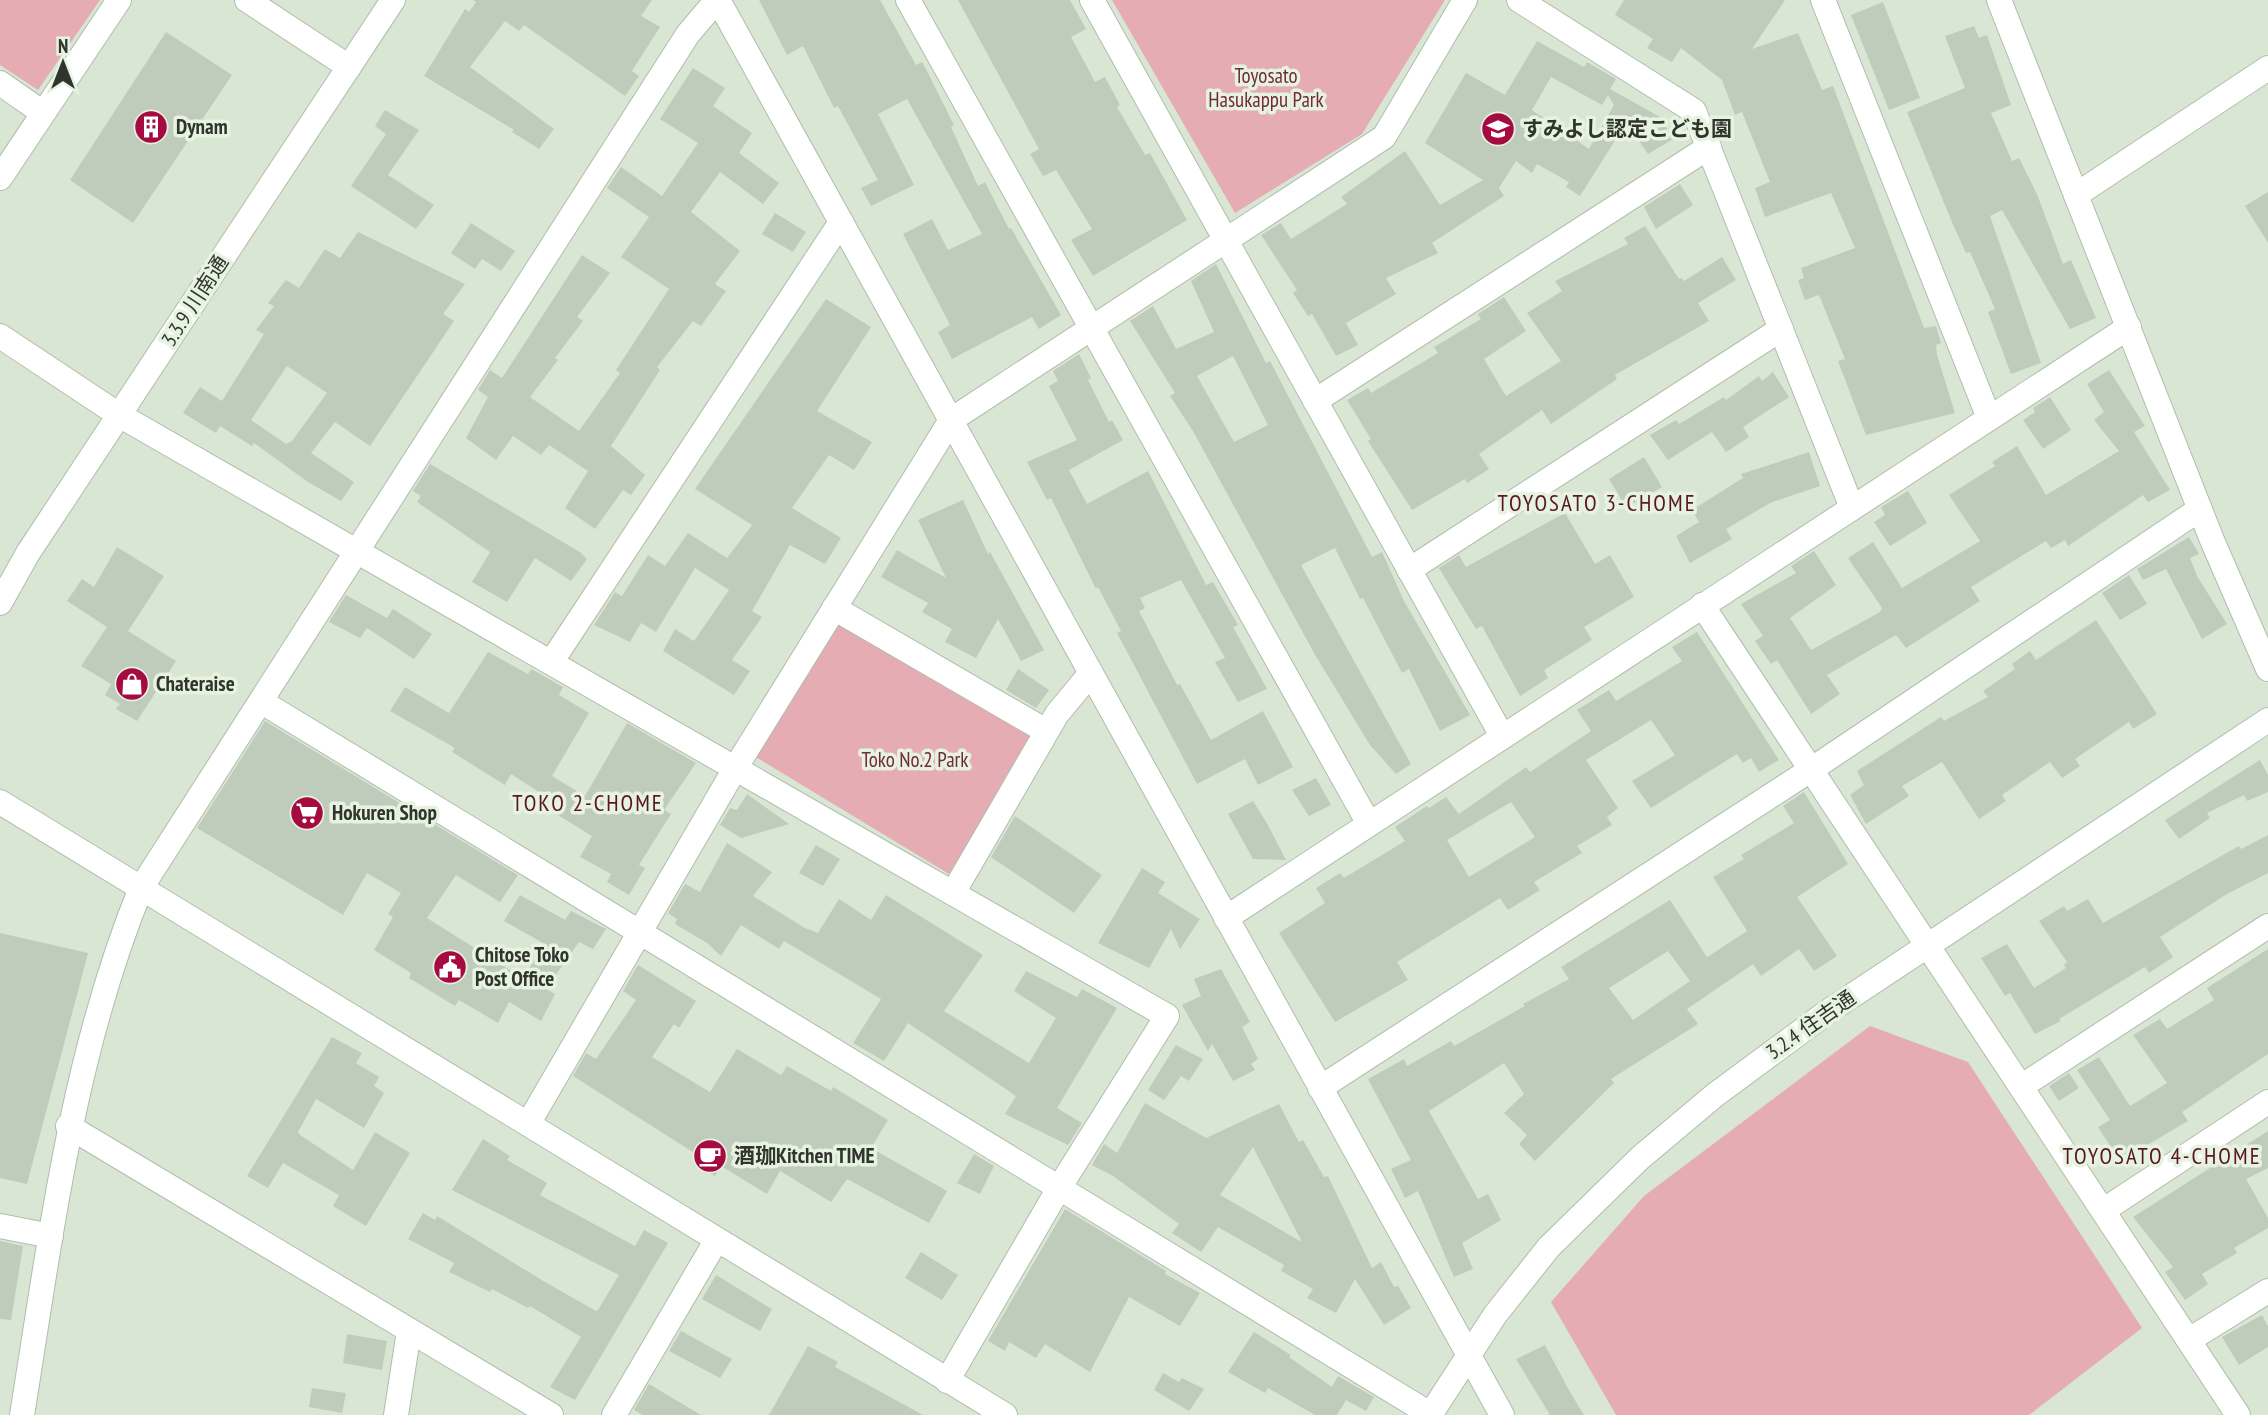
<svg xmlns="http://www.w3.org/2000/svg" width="2268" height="1415" viewBox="0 0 2268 1415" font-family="'PT Sans Narrow','Noto Sans JP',sans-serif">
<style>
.green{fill:#e5adb3}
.building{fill:#c0ccbb;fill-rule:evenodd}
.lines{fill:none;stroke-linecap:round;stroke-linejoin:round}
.minor-casing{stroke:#b1bdac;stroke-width:26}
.minor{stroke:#fff;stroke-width:24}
.labels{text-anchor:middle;stroke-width:7;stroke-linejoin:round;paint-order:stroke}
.park-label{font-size:21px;fill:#742a39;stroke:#e6f3e1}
.poi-label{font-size:21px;font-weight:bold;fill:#30342d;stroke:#e6f3e1;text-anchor:start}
.street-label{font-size:21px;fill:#30342d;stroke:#e6f3e1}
.neighbourhood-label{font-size:23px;letter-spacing:2px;fill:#5b1626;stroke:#e6f3e1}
</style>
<rect width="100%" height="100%" fill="#d9e6d4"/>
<!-- green -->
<g class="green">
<polygon points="0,0 100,0 38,90 0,65"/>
<polygon points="1112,0 1445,0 1362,134 1235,213"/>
<polygon points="835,622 1034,736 949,874 754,756"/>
<polygon points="1870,1026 1968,1062 2142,1328 2029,1415 1616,1415 1551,1302 1644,1196"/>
</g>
<!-- building -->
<g class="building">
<polygon points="473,0 652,0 641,16 660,27 632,71 639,76 625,96 524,25 519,31 505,21 470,67 554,129 539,149 512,132 514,130 424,76 465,9 469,12 476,2"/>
<polygon points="759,0 880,0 916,65 922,62 927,71 954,125 951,127 978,186 985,182 1009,229 1011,228 1061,315 1039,329 1032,317 952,359 938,332 950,325 903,234 932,219 948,250 982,234 907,99 878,114 914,185 871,206 861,188 878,180 838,106 834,108 803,46 787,55"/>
<polygon points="958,0 1070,0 1086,29 1071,37 1095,82 1105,77 1120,105 1117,107 1145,155 1150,153 1187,220 1093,276 1071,240 1092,229 1056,170 1043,176 1030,154 1039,149"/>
<polygon points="1624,0 1785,0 1752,49 1798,33 1822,90 1833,86 1924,328 1936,326 1941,343 1936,345 1937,355 1955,413 1866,435 1838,361 1845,359 1819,295 1805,300 1798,280 1804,278 1801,268 1855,248 1831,193 1765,217 1755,188 1770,182 1742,112 1735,115 1722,80 1681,48 1672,62 1647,48 1653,39 1615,15"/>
<polygon points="1883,2 1920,98 1889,110 1851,15"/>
<polygon points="1974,26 1979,38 1987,35 2011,105 1991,113 2012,161 2019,158 2037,194 2063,264 2071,260 2096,318 2070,329 2002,210 1990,216 2041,363 2011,374 1988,312 1995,309 1970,252 1966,253 1951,220 1907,112 1965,88 1945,36"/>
<polygon points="166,32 232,75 133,223 70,180"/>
<path d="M 1537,41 L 1584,67 L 1587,62 L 1616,79 L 1610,89 L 1660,117 L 1673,139 L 1648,154 L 1629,127 L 1620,141 L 1616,139 L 1580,196 L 1566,187 L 1569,182 L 1537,164 L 1532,173 L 1516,161 L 1499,188 L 1504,196 L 1432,243 L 1438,253 L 1386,278 L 1396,294 L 1346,323 L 1358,345 L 1336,356 L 1312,314 L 1308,316 L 1293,293 L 1297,290 L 1261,235 L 1281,223 L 1291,239 L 1347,204 L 1341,197 L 1405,151 L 1440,205 L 1483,180 L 1425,143 L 1466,73 L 1505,95 ZM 1551,77 L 1602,105 L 1608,95 L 1614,105 L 1589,149 L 1532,110 Z"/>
<polygon points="693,68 725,88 713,106 752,133 739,153 779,183 763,204 720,172 691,212 740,251 715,284 726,291 701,326 693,321 657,367 660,370 611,446 645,475 631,495 623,490 595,529 565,508 588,471 549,445 541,455 513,436 496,460 466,438 488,397 478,390 490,370 502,378 582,255 610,273 577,317 583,321 555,358 558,360 530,397 579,431 620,373 616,370 669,289 621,257 649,217 607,188 621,167 662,196 698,143 660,119"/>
<polygon points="385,110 419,130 388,175 434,205 416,229 351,186 386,134 375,126"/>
<polygon points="1680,184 1693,205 1656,229 1644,207"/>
<polygon points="2268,192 2268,243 2245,206"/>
<polygon points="775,213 806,232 793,252 762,234"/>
<polygon points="471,223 515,251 501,271 482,259 475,269 451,253"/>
<polygon points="1645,226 1679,279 1682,278 1684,281 1722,257 1736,280 1698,303 1709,321 1615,375 1617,379 1551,424 1542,410 1479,454 1489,469 1467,483 1465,479 1412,510 1368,441 1371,439 1347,400 1368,388 1371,393 1438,353 1434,347 1481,319 1478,314 1504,297 1526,331 1484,359 1506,396 1561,361 1527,313 1562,291 1555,281 1628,244 1624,238"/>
<path d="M 358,232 L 465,284 L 443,314 L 454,321 L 370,446 L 335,422 L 311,453 L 354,482 L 341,501 L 308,482 L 254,443 L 252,446 L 220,426 L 216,433 L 183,413 L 200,387 L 222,401 L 264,334 L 256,330 L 274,306 L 268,303 L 286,280 L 299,288 L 325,249 L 340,258 ZM 287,366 L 327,393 L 292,441 L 286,444 L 251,420 Z"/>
<path d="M 1216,264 L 1266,363 L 1270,361 L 1372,557 L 1382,552 L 1404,601 L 1470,715 L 1440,731 L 1409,669 L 1402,673 L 1363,598 L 1360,599 L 1335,548 L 1301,565 L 1411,764 L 1396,774 L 1370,745 L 1314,653 L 1193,431 L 1170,396 L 1175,393 L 1130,321 L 1153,306 L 1176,349 L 1214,332 L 1191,281 ZM 1233,356 L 1268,425 L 1234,442 L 1197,376 Z"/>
<polygon points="826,299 871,327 817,411 872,442 854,470 829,455 792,508 841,538 825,564 790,545 752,611 762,617 732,660 750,671 734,695 663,651 675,629 694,641 729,590 695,568 656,632 641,623 630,642 594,625 615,592 622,596 648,555 665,566 688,533 727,558 752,525 695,489"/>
<polygon points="1079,354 1091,378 1088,380 1109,422 1112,420 1123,440 1069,470 1087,504 1148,471 1206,585 1213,582 1238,625 1233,627 1267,689 1238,702 1215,662 1225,658 1181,580 1140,598 1145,608 1139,611 1177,685 1180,684 1211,740 1263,711 1293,767 1258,785 1245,759 1197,784 1117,633 1121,631 1098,587 1096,589 1051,498 1047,500 1027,462 1077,440 1049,386 1058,381 1053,371"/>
<polygon points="2109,370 2145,426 2134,432 2170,490 2148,502 2143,495 2068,546 2065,540 2051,548 2046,541 1971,587 1980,601 1906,648 1896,635 1827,675 1840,694 1811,714 1777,660 1771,664 1755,641 1763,636 1741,604 1796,573 1791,566 1814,551 1836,585 1790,618 1811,650 1880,612 1882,608 1848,558 1873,542 1902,588 1980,541 1949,495 1995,466 1992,462 2017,446 2046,495 2119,451 2094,420 2104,412 2087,384"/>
<polygon points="1773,372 1789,397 1743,427 1749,437 1726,452 1712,432 1668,460 1650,435 1676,420 1679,424 1724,397 1726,400 1759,376 1762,381"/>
<polygon points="2050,397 2071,430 2043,449 2023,420 2035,412 2033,408"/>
<polygon points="1809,452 1820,486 1770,503 1726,529 1732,539 1690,563 1676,536 1699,522 1692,510 1743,478 1741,474"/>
<polygon points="1644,457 1662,487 1626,507 1609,479"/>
<polygon points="430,464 580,552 587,559 571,581 535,558 507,602 472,582 490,552 417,502 421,496 413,491"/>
<polygon points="1908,491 1927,523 1890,546 1874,522 1885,515 1881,507"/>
<polygon points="963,500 988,554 990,552 1044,650 1021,661 998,619 976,658 945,642 952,629 922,612 928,603 881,577 897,550 946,578 918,520"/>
<polygon points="1565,513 1595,564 1610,555 1634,597 1584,627 1592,640 1544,670 1548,678 1520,696 1482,626 1476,629 1439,568 1459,555 1466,567"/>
<polygon points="2189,537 2199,554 2190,558 2197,576 2227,624 2202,639 2166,569 2143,580 2137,569"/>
<polygon points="117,547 164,576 128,631 176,661 137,721 116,709 120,704 105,695 111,684 81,666 107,627 67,601 82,579 94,587"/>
<polygon points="2129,575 2147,604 2120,620 2102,593"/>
<polygon points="346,595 387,618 393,609 432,634 414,659 367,628 360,638 329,622"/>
<polygon points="2096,620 2157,714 2133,729 2129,722 2075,759 2080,766 2062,778 2050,762 2002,795 2006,801 1979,819 1942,762 1902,786 1909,796 1866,824 1850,795 1864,785 1857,771 1941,717 1944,721 1988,697 1983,691 2015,669 2012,664 2030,651 2036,660"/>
<path d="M 1697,632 L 1779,760 L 1759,772 L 1751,758 L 1743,763 L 1737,754 L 1651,808 L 1632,781 L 1675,755 L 1651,720 L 1586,760 L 1618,808 L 1607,817 L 1612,825 L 1577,846 L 1582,853 L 1534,882 L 1540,890 L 1508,910 L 1500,898 L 1397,962 L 1408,980 L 1335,1022 L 1279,933 L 1325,903 L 1316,888 L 1340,873 L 1344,878 L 1405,841 L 1395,827 L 1427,806 L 1429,808 L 1446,797 L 1459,814 L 1526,767 L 1530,772 L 1591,731 L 1577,710 L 1609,690 L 1616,701 L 1682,661 L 1672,647 ZM 1511,802 L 1535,837 L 1469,877 L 1447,840 Z"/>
<polygon points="488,652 528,674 531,669 563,687 559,695 589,713 552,776 585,796 627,723 696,763 664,810 671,814 639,865 645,868 629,895 607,882 611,874 580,857 592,836 553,812 558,804 511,774 505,785 452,752 455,748 390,711 405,687 449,713"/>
<polygon points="1018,669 1049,690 1036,708 1006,690"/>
<polygon points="265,721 518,875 500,902 456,875 427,918 524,979 543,943 504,921 520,895 565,920 571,911 606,929 593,949 579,942 546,989 555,994 541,1021 509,1002 498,1023 459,1000 455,1006 409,978 411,973 374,950 393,917 388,914 401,893 367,873 343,915 197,828"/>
<polygon points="2260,760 2268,775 2268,792 2247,801 2244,795 2207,813 2210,818 2179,839 2165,820"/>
<polygon points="1316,778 1331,805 1309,816 1292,790"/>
<path d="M 1804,792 L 1848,864 L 1797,897 L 1837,956 L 1814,971 L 1799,949 L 1761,976 L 1753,964 L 1687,1009 L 1698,1024 L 1611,1079 L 1614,1083 L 1535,1161 L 1519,1144 L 1527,1135 L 1504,1113 L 1524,1094 L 1504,1063 L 1429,1111 L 1478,1199 L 1488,1194 L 1501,1220 L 1462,1243 L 1473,1269 L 1454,1277 L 1418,1191 L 1405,1198 L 1391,1169 L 1411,1160 L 1368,1079 L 1404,1059 L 1407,1066 L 1451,1041 L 1454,1046 L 1525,1006 L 1523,1004 L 1569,979 L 1561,967 L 1670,900 L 1707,957 L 1712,954 L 1747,931 L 1713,877 L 1744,859 L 1741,855 L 1794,823 L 1783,806 ZM 1668,951 L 1690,981 L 1633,1020 L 1609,988 Z"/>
<polygon points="747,794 789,824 741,838 720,825 730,808 737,810"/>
<polygon points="1253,801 1268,825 1286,860 1253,859 1228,814"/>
<polygon points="1015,816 1102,875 1074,913 991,857"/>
<polygon points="2268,835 2268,873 2227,894 2160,937 2173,957 2149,973 2145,967 2059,1019 2061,1021 2035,1034 2010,993 2005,996 1981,958 2007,944 2034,988 2066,968 2064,965 2067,962 2039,921 2064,906 2067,911 2088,899 2103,923 2239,846 2241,849"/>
<polygon points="727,843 772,872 753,896 805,928 818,933 839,899 871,920 886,895 983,955 944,1011 1029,1063 1056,1018 1014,991 1026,971 1077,997 1082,989 1117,1008 1057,1108 1082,1123 1068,1145 1005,1114 1016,1096 908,1023 884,1061 853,1043 881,999 784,941 779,949 741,925 721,956 707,943 675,924 677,919 668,913 685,884 700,892"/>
<polygon points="816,845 840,859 823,886 799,873"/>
<polygon points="1142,868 1165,882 1158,893 1200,919 1180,949 1171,929 1149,968 1098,943"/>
<polygon points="0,933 88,953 27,1184 0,1178"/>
<polygon points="2268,949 2268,1054 2182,1112 2188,1121 2120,1161 2098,1127 2110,1120 2077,1070 2099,1057 2130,1106 2167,1083 2133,1035 2160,1019 2167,1029 2214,1000 2207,988"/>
<polygon points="638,965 696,1001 679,1028 674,1024 652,1057 710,1092 737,1049 781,1075 787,1066 831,1091 833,1087 888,1120 871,1148 947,1191 929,1223 847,1179 831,1202 780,1171 767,1194 721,1166 715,1176 694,1165 699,1156 573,1076 586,1053 596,1059 636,1000 623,991"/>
<polygon points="1221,969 1250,1022 1242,1027 1258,1059 1251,1064 1255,1070 1233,1081 1212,1044 1208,1051 1182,1005 1201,996 1194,979"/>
<polygon points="332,1037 362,1053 356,1063 379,1077 374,1086 384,1093 364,1128 316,1099 298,1132 300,1135 353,1170 375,1132 410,1153 366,1226 333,1206 339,1195 283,1163 268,1188 247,1176"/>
<polygon points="1176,1045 1203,1059 1189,1081 1181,1076 1164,1100 1148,1090"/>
<polygon points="2069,1073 2079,1088 2059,1101 2049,1086"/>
<path d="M 1145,1103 L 1206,1138 L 1279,1104 L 1299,1142 L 1303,1140 L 1324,1177 L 1328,1176 L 1372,1268 L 1381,1262 L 1394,1287 L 1398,1286 L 1411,1308 L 1384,1325 L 1355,1279 L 1336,1313 L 1307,1298 L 1313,1289 L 1281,1271 L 1284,1265 L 1218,1227 L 1201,1252 L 1172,1233 L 1179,1224 L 1113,1176 L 1092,1165 L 1104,1144 L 1117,1153 ZM 1253,1147 L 1302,1242 L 1220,1195 Z"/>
<polygon points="2268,1131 2268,1168 2246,1179 2268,1218 2268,1228 2234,1248 2237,1253 2202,1274 2208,1284 2185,1300 2165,1272 2173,1267 2133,1217"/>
<polygon points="483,1139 510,1156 507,1160 547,1183 540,1195 635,1246 644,1230 668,1243 575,1400 550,1387 581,1337 530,1306 528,1308 492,1289 490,1292 449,1272 454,1263 408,1239 423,1213 435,1220 437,1216 545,1282 596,1311 598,1310 619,1275 452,1190"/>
<polygon points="974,1154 994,1166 980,1194 957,1183"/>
<polygon points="1065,1209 1163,1269 1166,1271 1165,1274 1200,1293 1180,1326 1129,1297 1090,1372 1045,1344 1036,1358 1009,1342 1005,1351 988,1341"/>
<polygon points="0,1241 23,1246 11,1320 0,1319"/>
<polygon points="921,1252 958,1275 942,1300 905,1278"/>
<polygon points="716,1275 772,1309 760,1331 702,1299"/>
<polygon points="2262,1315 2268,1326 2268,1347 2239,1365 2222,1337"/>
<polygon points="681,1331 732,1359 720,1378 669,1351"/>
<polygon points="1254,1332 1291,1355 1289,1357 1332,1387 1338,1376 1374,1397 1366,1411 1346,1400 1337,1415 1315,1415 1268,1388 1265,1393 1228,1372"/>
<polygon points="347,1334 387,1341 382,1370 343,1363"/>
<polygon points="1545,1345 1570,1392 1584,1415 1550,1415 1516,1359"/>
<polygon points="808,1346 838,1362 835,1367 923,1415 769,1415"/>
<polygon points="1163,1373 1179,1382 1182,1378 1204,1389 1189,1411 1154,1390"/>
<polygon points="649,1384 701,1415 643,1415 634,1410"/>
<polygon points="312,1388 346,1393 342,1413 309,1407"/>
</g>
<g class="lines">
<!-- minor casing -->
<g class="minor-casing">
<g id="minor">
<polyline points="247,0 349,67"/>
<polyline points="718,0 1502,1415"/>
<polyline points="908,0 1369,824"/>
<polyline points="1092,0 1502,736"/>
<polyline points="1519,0 1694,111 1852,508"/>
<polyline points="1823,0 1989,418"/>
<polyline points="1999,0 2212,540 2268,669"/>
<polyline points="0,83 43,113"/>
<polyline points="0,178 119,0"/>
<polyline points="2076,195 2268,68"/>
<polyline points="0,336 119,415 1167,1016 1059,1188 947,1381"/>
<polyline points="1315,401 1709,147"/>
<polyline points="1409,570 1781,329"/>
<polyline points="0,603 28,553 393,0"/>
<polyline points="1702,605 2238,1415"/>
<polyline points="834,608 1046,731"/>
<polyline points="552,661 841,222"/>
<polyline points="262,702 1430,1414"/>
<polyline points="0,802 1005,1415"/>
<polyline points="953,893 1057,714 1091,673"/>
<polyline points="1226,918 2129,327"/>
<polyline points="2022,1086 2268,926"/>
<polyline points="1320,1088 1812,769 2200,509"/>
<polyline points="528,1124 736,767 951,420 1384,137 1465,0"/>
<polyline points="68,1126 551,1415"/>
<polyline points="2104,1210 2268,1102"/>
<polyline points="0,1226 51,1236"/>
<polyline points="2189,1340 2268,1291"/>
<path d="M 22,1415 C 51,1236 72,1057 141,888 L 688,34 L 717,0"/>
<polyline points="396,1415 409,1331"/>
<polyline points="614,1415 716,1241"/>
<polyline points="1430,1415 1495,1315 1549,1247 1640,1158 1715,1095 1826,1013 2268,720"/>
</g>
</g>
<!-- minor -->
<use href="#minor" class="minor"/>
</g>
<!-- icons -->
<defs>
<g id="building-disc" transform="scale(1.75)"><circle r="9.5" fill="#a50b40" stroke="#e6f3e1"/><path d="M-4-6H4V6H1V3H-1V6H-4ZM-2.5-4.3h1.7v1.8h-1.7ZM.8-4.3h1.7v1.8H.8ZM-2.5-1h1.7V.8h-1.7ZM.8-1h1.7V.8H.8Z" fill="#fff"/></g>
<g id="school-disc" transform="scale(1.75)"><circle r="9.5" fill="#a50b40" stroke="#e6f3e1"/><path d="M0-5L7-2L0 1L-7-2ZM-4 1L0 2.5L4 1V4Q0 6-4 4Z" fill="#fff"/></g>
<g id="shop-disc" transform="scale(1.75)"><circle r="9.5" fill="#a50b40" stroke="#e6f3e1"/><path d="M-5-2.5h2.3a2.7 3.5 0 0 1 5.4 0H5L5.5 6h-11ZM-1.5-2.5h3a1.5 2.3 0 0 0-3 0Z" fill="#fff"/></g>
<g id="supermarket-disc" transform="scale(1.75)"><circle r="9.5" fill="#a50b40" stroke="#e6f3e1"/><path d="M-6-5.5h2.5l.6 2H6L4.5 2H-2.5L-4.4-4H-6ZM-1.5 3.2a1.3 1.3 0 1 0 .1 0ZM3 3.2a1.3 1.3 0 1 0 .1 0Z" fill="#fff"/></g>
<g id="civic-disc" transform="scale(1.75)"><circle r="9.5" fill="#a50b40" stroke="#e6f3e1"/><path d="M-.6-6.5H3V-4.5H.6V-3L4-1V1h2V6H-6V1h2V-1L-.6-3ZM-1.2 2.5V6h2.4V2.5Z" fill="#fff"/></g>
<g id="cafe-disc" transform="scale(1.75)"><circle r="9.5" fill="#a50b40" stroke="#e6f3e1"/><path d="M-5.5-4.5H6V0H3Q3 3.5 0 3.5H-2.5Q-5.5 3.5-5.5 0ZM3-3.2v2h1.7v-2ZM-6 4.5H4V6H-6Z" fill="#fff"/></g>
</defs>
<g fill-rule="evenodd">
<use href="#building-disc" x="151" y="127"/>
<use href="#school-disc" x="1498" y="129"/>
<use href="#shop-disc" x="132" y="684"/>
<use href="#supermarket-disc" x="307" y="813"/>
<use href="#civic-disc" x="450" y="967"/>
<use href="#cafe-disc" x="710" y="1156"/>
</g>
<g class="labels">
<!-- park labels -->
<g class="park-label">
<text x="1266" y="83">Toyosato<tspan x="1266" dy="24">Hasukappu Park</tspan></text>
<text x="915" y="767">Toko No.2 Park</text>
</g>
<!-- poi labels -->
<g class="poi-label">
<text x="176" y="134">Dynam</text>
<text x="1522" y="136">すみよし認定こども園</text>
<text x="156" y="691">Chateraise</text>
<text x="332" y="820">Hokuren Shop</text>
<text x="475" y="962">Chitose Toko<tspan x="475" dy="24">Post Office</tspan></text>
<text x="734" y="1163">酒珈Kitchen TIME</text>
</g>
<!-- street labels -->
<g class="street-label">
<text transform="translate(195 301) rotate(-57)" y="7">3.3.9 川南通</text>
<text transform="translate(1811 1025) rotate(-35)" y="7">3.2.4 住吉通</text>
</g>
<!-- neighbourhood labels -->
<g class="neighbourhood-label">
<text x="1597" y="511">TOYOSATO 3-CHOME</text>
<text x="588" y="811">TOKO 2-CHOME</text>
<text x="2162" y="1164">TOYOSATO 4-CHOME</text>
</g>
</g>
<!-- north arrow -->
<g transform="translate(63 63)" stroke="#e6f3e1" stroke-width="5" paint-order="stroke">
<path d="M0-5L12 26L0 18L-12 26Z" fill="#30342d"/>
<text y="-10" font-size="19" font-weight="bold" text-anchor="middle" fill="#30342d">N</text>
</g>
</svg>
